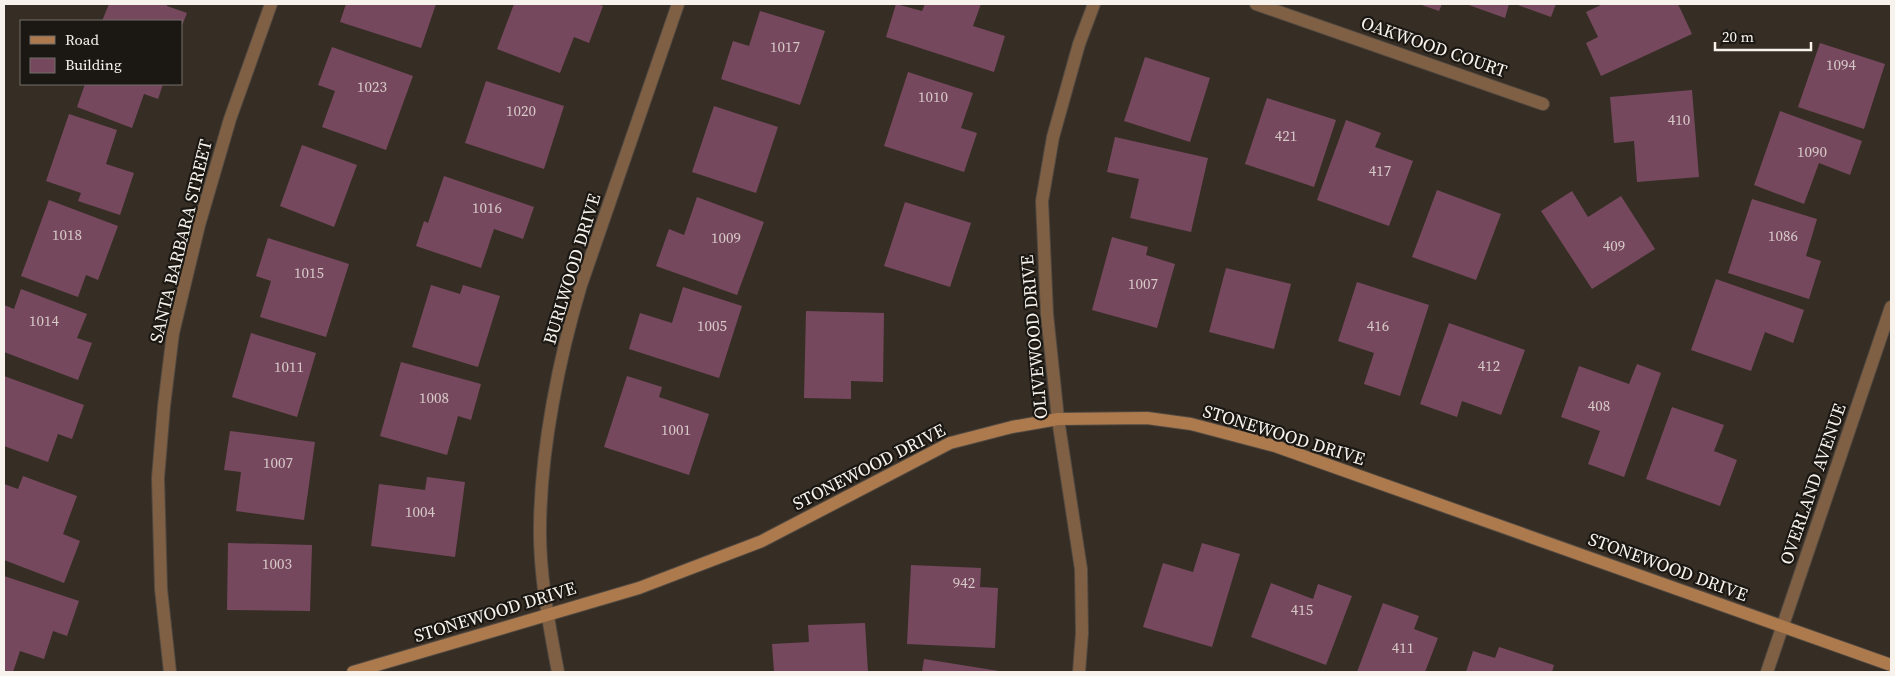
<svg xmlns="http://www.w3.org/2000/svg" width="1895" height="676" viewBox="0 0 1895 676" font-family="'Source Serif 4',serif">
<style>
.building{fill:#76485d}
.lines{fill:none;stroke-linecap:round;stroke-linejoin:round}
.street-casing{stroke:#514941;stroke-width:14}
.secondary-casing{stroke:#514941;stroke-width:14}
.street{stroke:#806044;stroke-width:12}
.secondary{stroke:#ad7a4d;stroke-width:12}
.labels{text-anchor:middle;stroke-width:4.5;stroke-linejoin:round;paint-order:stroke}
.number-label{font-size:15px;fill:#d7c8c8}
.street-label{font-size:18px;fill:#f7f2ec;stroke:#1b1713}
</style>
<rect width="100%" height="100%" fill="#362e25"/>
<!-- building -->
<g class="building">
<polygon points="109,4 167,4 167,6 187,13 181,28 181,21 102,21"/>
<polygon points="346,4 436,4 421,48 340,22"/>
<polygon points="514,4 597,4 603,6 589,43 574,37 560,73 497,49"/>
<polygon points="896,4 922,11 925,4 981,4 973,26 1005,36 994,72 886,37"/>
<polygon points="1419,4 1442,4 1439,11"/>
<polygon points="1466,4 1509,4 1505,18"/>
<polygon points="1515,4 1556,4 1551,17"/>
<polygon points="1603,4 1678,4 1692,34 1601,76 1586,43 1598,37 1586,12"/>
<polygon points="760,11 825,31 800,105 721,79 733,41 749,46"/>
<polygon points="1820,43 1885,64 1864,129 1798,107"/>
<polygon points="332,47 413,76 386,150 322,127 335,91 318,85"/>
<polygon points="1145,57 1210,78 1190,142 1124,121"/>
<polygon points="908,72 973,93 961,128 977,133 964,172 884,146"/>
<polygon points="486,81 564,106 544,169 465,143"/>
<polygon points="85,84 163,84 158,99 144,94 132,128 77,107"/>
<polygon points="1692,90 1699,177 1637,182 1634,141 1614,143 1610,97"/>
<polygon points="1267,98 1336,120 1314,187 1245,164"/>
<polygon points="714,106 778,127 756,193 692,172"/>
<polygon points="1780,111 1862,141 1850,175 1819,163 1804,204 1754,185"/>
<polygon points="69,114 117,130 106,164 134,173 120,215 78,201 81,193 46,181"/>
<polygon points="1346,120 1381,133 1375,147 1413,161 1389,226 1317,200"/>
<polygon points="1115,137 1208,158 1191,232 1130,218 1139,179 1107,172"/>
<polygon points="302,145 357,165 334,227 280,206"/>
<polygon points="444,176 534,207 523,239 494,229 481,268 416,246 424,221 428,223"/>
<polygon points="1437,190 1501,214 1476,280 1412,257"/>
<polygon points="1572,191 1588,217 1621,196 1655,249 1592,289 1541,211"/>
<polygon points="697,197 764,222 737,295 656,266 669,229 684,235"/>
<polygon points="1752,199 1817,219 1806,256 1821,261 1809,299 1728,273"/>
<polygon points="49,200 118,226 98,280 86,275 78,297 21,276"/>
<polygon points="905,202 971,223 950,287 884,266"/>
<polygon points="1112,237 1148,247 1146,255 1175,264 1157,328 1092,310"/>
<polygon points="268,238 349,264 326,337 260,317 271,281 256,276"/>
<polygon points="1226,268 1291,284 1274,349 1209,332"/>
<polygon points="1716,279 1804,310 1793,343 1765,332 1751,371 1691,350"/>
<polygon points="1357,282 1429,305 1400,396 1364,384 1374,353 1338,341"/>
<polygon points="431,285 460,294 463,285 500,296 478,367 412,347"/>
<polygon points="683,287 742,306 719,378 629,349 640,313 672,323"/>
<polygon points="21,289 87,314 77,338 92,343 78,380 4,352 4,305 14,309"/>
<polygon points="806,311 884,313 883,382 851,381 851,399 804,398"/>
<polygon points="1449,323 1525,350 1501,415 1462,401 1457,417 1420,404"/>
<polygon points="251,333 316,353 297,417 232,397"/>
<polygon points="401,362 481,384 471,420 458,416 447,455 380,436"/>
<polygon points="1637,364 1661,373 1624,477 1588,464 1600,431 1561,417 1579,366 1629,384"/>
<polygon points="4,376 84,405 72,439 58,434 48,462 4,446"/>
<polygon points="627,376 662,387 659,397 709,414 689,475 604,447"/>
<polygon points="1672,407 1724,425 1714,451 1737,460 1720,506 1646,479"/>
<polygon points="230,431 315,442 304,520 236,511 241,472 224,470"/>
<polygon points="23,476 77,496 63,534 80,541 64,583 4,560 4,484 18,489"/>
<polygon points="427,477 465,482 455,557 371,546 379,484 425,490"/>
<polygon points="228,543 312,545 310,611 227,610"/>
<polygon points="1202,543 1240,554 1212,647 1143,627 1163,563 1193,572"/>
<polygon points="911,565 981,568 980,587 998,588 995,648 907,644"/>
<polygon points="4,576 79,601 67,636 53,631 44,659 20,651 13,672 4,672"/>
<polygon points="1271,583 1313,599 1318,584 1352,596 1326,665 1251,637"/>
<polygon points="1383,603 1419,616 1414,629 1438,638 1425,672 1357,672"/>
<polygon points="865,623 868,672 774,672 772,644 809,642 808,625"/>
<polygon points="1499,647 1554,665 1552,672 1466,672 1473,651 1495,658"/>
<polygon points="924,659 999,671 999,672 922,672"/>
</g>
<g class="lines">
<!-- street casing -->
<g class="street-casing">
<g id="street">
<polyline points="1256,4 1543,104"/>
<polyline points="170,672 161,589 158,478 164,406 173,333 199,225 230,119 271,4"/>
<path d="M 558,672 C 549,624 539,574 540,525 C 541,448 559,358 581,285 L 678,4"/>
<polyline points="1079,672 1082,633 1081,569 1058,419 1047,314 1042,201 1053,137 1079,44 1094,4"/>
<polyline points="1767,672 1891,307"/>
</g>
</g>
<!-- secondary casing -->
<g class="secondary-casing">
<polyline id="secondary" points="353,672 639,588 762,541 950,443 1012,427 1058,419 1147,418 1191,424 1275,446 1891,665"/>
</g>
<!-- street -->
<use href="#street" class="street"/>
<!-- secondary -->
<use href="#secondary" class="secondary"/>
</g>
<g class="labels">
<!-- number labels -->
<g class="number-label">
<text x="785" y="52">1017</text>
<text x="1841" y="70">1094</text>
<text x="372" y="92">1023</text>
<text x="933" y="102">1010</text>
<text x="521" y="116">1020</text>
<text x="1679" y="125">410</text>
<text x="1286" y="141">421</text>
<text x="1812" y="157">1090</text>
<text x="1380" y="176">417</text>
<text x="487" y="213">1016</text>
<text x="67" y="240">1018</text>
<text x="1783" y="241">1086</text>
<text x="726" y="243">1009</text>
<text x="1614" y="251">409</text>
<text x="309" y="278">1015</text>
<text x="1143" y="289">1007</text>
<text x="44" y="326">1014</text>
<text x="712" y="331">1005</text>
<text x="1378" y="331">416</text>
<text x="1489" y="371">412</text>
<text x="289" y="372">1011</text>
<text x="434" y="403">1008</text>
<text x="1599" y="411">408</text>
<text x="676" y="435">1001</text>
<text x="278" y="468">1007</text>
<text x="420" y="517">1004</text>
<text x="277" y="569">1003</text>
<text x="964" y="588">942</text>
<text x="1302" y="615">415</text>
<text x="1403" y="653">411</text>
</g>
<!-- street labels -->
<g class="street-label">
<text transform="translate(1434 47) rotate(19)" y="6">OAKWOOD COURT</text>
<text transform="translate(181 241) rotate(-76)" y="6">SANTA BARBARA STREET</text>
<text transform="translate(572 269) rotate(-73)" y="6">BURLWOOD DRIVE</text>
<text transform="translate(1034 337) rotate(-95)" y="6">OLIVEWOOD DRIVE</text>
<text transform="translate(1284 435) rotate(17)" y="6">STONEWOOD DRIVE</text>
<text transform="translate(869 467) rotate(-27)" y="6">STONEWOOD DRIVE</text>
<text transform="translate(1813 484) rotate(-71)" y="6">OVERLAND AVENUE</text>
<text transform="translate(1668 567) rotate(20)" y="6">STONEWOOD DRIVE</text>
<text transform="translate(495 612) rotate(-17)" y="6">STONEWOOD DRIVE</text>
</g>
</g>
<!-- border -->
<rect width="1895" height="676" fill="none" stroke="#f7f2ec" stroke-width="10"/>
<!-- legend -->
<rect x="20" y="20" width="162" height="65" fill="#1b1713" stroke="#736f6a"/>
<rect x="30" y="36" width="25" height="8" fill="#ad7a4d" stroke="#736f6a"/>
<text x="65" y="45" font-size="15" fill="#f7f2ec">Road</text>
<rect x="30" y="58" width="25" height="15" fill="#76485d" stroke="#736f6a"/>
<text x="65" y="70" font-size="15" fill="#f7f2ec">Building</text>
<!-- scale -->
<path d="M1715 42v8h96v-8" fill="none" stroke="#f7f2ec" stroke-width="2.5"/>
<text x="1722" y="42" font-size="15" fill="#f7f2ec" stroke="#1b1713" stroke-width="4" paint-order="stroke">20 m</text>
</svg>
